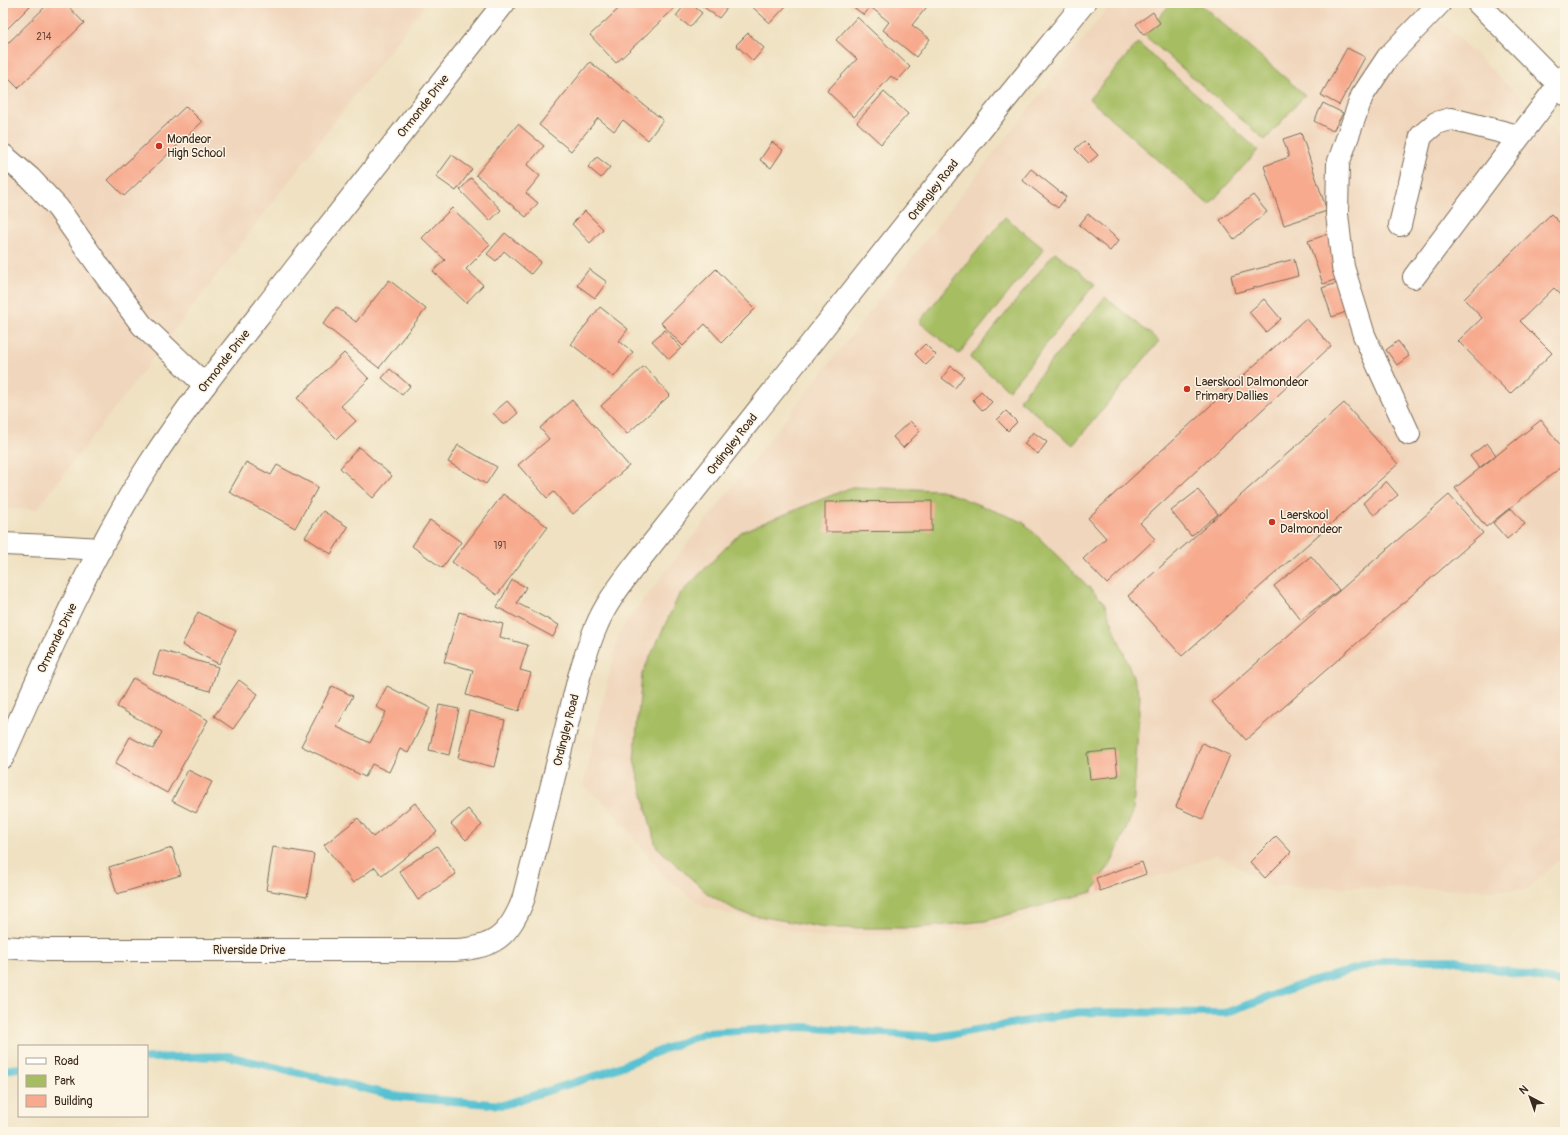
<svg xmlns="http://www.w3.org/2000/svg" width="1568" height="1135" viewBox="0 0 1568 1135" font-family="Pangolin,sans-serif">
<style>
.built{fill:#f0d6bc}
.green{fill:#a6bd62;stroke:#707440}
.lines{fill:none;stroke-linecap:round;stroke-linejoin:round}
.stream{stroke:#56c1d2;stroke-width:8}
.building{fill:#f7aa8e}
.minor-casing{stroke:#7a6a57;stroke-width:24}
.minor{stroke:#fff;stroke-width:22}
.poi-dot{fill:#c8321e;stroke:#fcf5e5;stroke-width:1.5}
.labels{text-anchor:middle;stroke-width:3;stroke-linejoin:round;paint-order:stroke}
.number-label{font-size:10px;fill:#6a4a3a}
.street-label{font-size:12px;fill:#3b2a1e;stroke:#fcf5e5}
.poi-label{font-size:12px;fill:#3b2a1e;stroke:#fcf5e5;text-anchor:start}
</style>
<rect width="100%" height="100%" fill="#fcf5e5"/>
<filter id="ink" filterUnits="userSpaceOnUse"><feTurbulence type="fractalNoise" baseFrequency=".025" numOctaves="2"/><feDisplacementMap in="SourceGraphic" scale="8" xChannelSelector="R" yChannelSelector="G"/><feConvolveMatrix kernelMatrix="1 2 1 2 8 2 1 2 1" color-interpolation-filters="sRGB"/></filter>
<filter id="wash" filterUnits="userSpaceOnUse"><feTurbulence type="fractalNoise" baseFrequency=".012" numOctaves="4" result="noise"/><feDisplacementMap in="SourceGraphic" scale="16" xChannelSelector="R" yChannelSelector="G"/><feGaussianBlur stdDeviation="0.9" result="paint"/><feColorMatrix in="noise" values="0 0 0 0 0 0 0 0 0 0 0 0 0 0 0 0 0 1.4 0 .05"/><feComposite in="paint" operator="in"/></filter>
<g filter="url(#wash)">
<rect width="100%" height="100%" fill="#efe1c1"/>
<!-- built -->
<g class="built">
<polygon points="3,3 426,3 37,509 3,509"/>
<polygon points="1112,3 1421,3 1544,119 1565,148 1565,854 1526,890 1271,886 1217,854 1171,872 988,928 821,938 704,907 666,878 608,806 583,785 620,630"/>
</g>
<!-- green -->
<g class="green">
<polygon points="1171,3 1199,3 1305,95 1265,140 1144,35"/>
<polygon points="1138,43 1258,150 1209,205 1089,99"/>
<polygon points="1005,217 1044,249 959,354 919,322"/>
<polygon points="1055,252 1095,284 1009,390 970,358"/>
<polygon points="1105,297 1159,341 1073,445 1019,400"/>
<polygon points="852,487 941,490 1023,522 1104,602 1140,695 1133,812 1113,860 1092,892 985,921 916,928 825,928 741,913 708,894 656,846 634,760 642,674 679,595 741,532"/>
</g>
<g class="lines">
<!-- stream -->
<g class="stream">
<polyline points="147,1058 228,1056 400,1097 503,1105 604,1073 705,1033 803,1027 936,1037 1079,1012 1225,1013 1303,984 1386,960 1451,960 1565,983"/>
<polyline points="3,1070 19,1068"/>
</g>
</g>
<g id="blocks">
<!-- building -->
<g class="building">
<polygon points="3,3 33,3 3,33"/>
<polygon points="49,3 65,3 84,23 18,88 3,73 3,48"/>
<polygon points="625,3 676,3 678,5 616,63 590,35"/>
<polygon points="686,3 690,3 702,13 690,27 676,16"/>
<polygon points="698,3 731,3 719,18"/>
<polygon points="748,3 789,3 770,23"/>
<polygon points="848,3 873,3 864,15"/>
<polygon points="876,3 930,3 912,25 930,39 916,57 883,30 889,22 872,8"/>
<polygon points="1153,12 1160,23 1144,35 1136,24"/>
<polygon points="857,17 910,67 897,81 891,76 854,117 827,91 857,59 836,40"/>
<polygon points="748,33 764,48 753,61 736,45"/>
<polygon points="1347,48 1365,57 1339,105 1321,95"/>
<polygon points="590,62 663,120 648,140 623,120 614,131 598,118 571,151 539,125"/>
<polygon points="3,82 9,89 3,95"/>
<polygon points="884,92 908,114 881,144 857,122"/>
<polygon points="1323,103 1343,113 1333,131 1314,121"/>
<polygon points="186,106 202,122 124,196 108,180"/>
<polygon points="518,124 544,146 527,165 540,176 526,193 538,203 526,217 476,175"/>
<polygon points="1301,133 1327,211 1284,225 1264,166 1289,157 1283,139"/>
<polygon points="1084,141 1098,155 1089,163 1075,149"/>
<polygon points="772,142 783,150 771,168 760,160"/>
<polygon points="452,155 472,169 456,191 436,177"/>
<polygon points="597,157 610,167 601,178 588,167"/>
<polygon points="1031,169 1066,197 1058,208 1022,180"/>
<polygon points="471,178 501,210 490,221 460,190"/>
<polygon points="1253,195 1267,212 1234,239 1220,220"/>
<polygon points="452,208 490,245 466,269 483,285 466,303 433,271 445,260 422,238"/>
<polygon points="585,211 603,229 590,243 572,224"/>
<polygon points="1088,214 1119,240 1110,251 1079,225"/>
<polygon points="1551,214 1565,228 1565,299 1554,288 1520,321 1552,353 1510,394 1458,341 1482,318 1464,299"/>
<polygon points="505,233 541,262 531,274 504,251 496,261 487,254"/>
<polygon points="1331,233 1346,276 1323,284 1308,241"/>
<polygon points="1294,259 1298,276 1235,293 1231,276"/>
<polygon points="589,269 607,282 595,298 577,285"/>
<polygon points="716,269 755,309 722,342 705,324 683,346 661,323"/>
<polygon points="389,280 426,309 379,368 323,324 336,307 356,322"/>
<polygon points="1337,283 1346,312 1332,317 1322,288"/>
<polygon points="1264,299 1281,319 1266,332 1249,312"/>
<polygon points="600,307 628,329 619,341 633,352 614,377 571,344"/>
<polygon points="1306,318 1331,346 1140,523 1155,539 1107,584 1083,559 1106,538 1088,518"/>
<polygon points="665,330 681,348 669,359 652,341"/>
<polygon points="1398,341 1409,356 1397,365 1386,350"/>
<polygon points="925,344 936,355 926,365 915,354"/>
<polygon points="344,353 369,379 341,406 356,421 337,439 297,398"/>
<polygon points="644,366 670,395 627,434 601,406"/>
<polygon points="951,366 964,376 955,388 942,378"/>
<polygon points="390,369 410,386 402,395 382,378"/>
<polygon points="981,391 992,402 983,411 973,400"/>
<polygon points="572,400 629,466 573,514 554,492 547,498 518,465 549,439 540,428"/>
<polygon points="507,401 518,413 504,425 493,413"/>
<polygon points="1344,403 1398,464 1182,656 1128,596"/>
<polygon points="1006,411 1017,422 1008,431 997,420"/>
<polygon points="1541,420 1565,451 1565,464 1486,527 1455,488"/>
<polygon points="910,421 920,431 903,448 893,437"/>
<polygon points="1033,432 1047,442 1038,454 1024,444"/>
<polygon points="1487,443 1496,455 1479,468 1470,456"/>
<polygon points="458,445 497,467 486,484 448,462"/>
<polygon points="359,447 392,476 373,498 340,468"/>
<polygon points="246,462 271,475 277,465 318,487 295,528 229,492"/>
<polygon points="1386,481 1398,495 1374,515 1363,503"/>
<polygon points="1198,490 1218,514 1191,536 1171,511"/>
<polygon points="503,494 548,527 497,595 452,562"/>
<polygon points="1449,495 1483,533 1246,740 1212,702"/>
<polygon points="932,501 932,531 825,532 825,502"/>
<polygon points="1511,508 1525,524 1507,539 1493,523"/>
<polygon points="323,511 348,527 331,554 305,537"/>
<polygon points="430,520 461,542 442,568 412,546"/>
<polygon points="1311,556 1339,590 1301,620 1274,586"/>
<polygon points="512,580 526,587 517,603 559,625 553,637 497,607"/>
<polygon points="198,612 236,631 219,664 182,645"/>
<polygon points="459,612 503,624 500,637 528,645 520,670 531,673 519,711 466,695 473,670 444,662"/>
<polygon points="160,650 218,667 210,691 153,674"/>
<polygon points="133,678 208,720 167,793 115,764 130,737 153,749 162,732 117,707"/>
<polygon points="239,680 258,694 233,729 214,716"/>
<polygon points="332,686 353,696 337,727 370,743 386,712 376,707 387,686 430,708 408,753 400,749 389,772 372,764 365,777 301,746"/>
<polygon points="439,705 459,709 449,755 429,750"/>
<polygon points="469,711 505,720 494,767 458,758"/>
<polygon points="1202,743 1230,755 1203,819 1176,807"/>
<polygon points="1115,750 1118,776 1090,779 1087,753"/>
<polygon points="188,770 212,782 196,813 172,801"/>
<polygon points="415,803 437,832 382,876 375,867 353,883 324,845 358,818 373,837"/>
<polygon points="468,809 482,825 466,840 451,824"/>
<polygon points="1276,836 1291,852 1265,878 1250,862"/>
<polygon points="437,846 456,874 418,900 399,871"/>
<polygon points="273,847 314,854 307,897 266,890"/>
<polygon points="172,848 181,875 117,894 109,867"/>
<polygon points="1142,862 1146,874 1100,891 1096,878"/>
</g>
</g>
</g>
<g filter="url(#ink)">
<use href="#blocks" fill-opacity="0" stroke="#7a6a57" stroke-width="1"/>
<g class="lines">
<!-- minor casing -->
<g class="minor-casing">
<g id="minor">
<polyline points="1478,3 1558,84 1565,94"/>
<polyline points="3,155 30,178 58,208 110,282 142,325 205,385"/>
<polyline points="1400,225 1421,136 1436,123 1451,119 1518,136"/>
<polyline points="1414,277 1565,76"/>
<polyline points="1409,434 1364,335 1343,267 1337,214 1338,164 1362,96 1388,57 1440,3"/>
<polyline points="3,544 51,546 101,549"/>
<path d="M 3,757 C 47,657 91,555 150,463 C 194,395 246,333 295,269 C 365,181 434,92 504,3"/>
<path d="M 3,947 L 46,950 L 455,950 C 494,948 509,936 523,900 L 579,677 C 584,660 589,643 596,627 C 605,605 619,587 633,568 L 950,168 L 1084,3"/>
</g>
</g>
<!-- minor -->
<use href="#minor" class="minor"/>
</g>
</g>
<!-- markers -->
<g class="poi-dot">
<circle cx="159" cy="146" r="4"/>
<circle cx="1187" cy="389" r="4"/>
<circle cx="1272" cy="522" r="4"/>
</g>
<g class="labels">
<!-- number labels -->
<g class="number-label">
<text x="44" y="40">214</text>
<text x="500" y="549">191</text>
</g>
<!-- street labels -->
<g class="street-label">
<text transform="translate(423 106) rotate(-52)" y="4">Ormonde Drive</text>
<text transform="translate(933 190) rotate(-52)" y="4">Ordingley Road</text>
<text transform="translate(224 361) rotate(-52)" y="4">Ormonde Drive</text>
<text transform="translate(732 444) rotate(-52)" y="4">Ordingley Road</text>
<text transform="translate(57 638) rotate(-64)" y="4">Ormonde Drive</text>
<text transform="translate(566 730) rotate(-76)" y="4">Ordingley Road</text>
<text x="249" y="954">Riverside Drive</text>
</g>
<!-- poi labels -->
<g class="poi-label">
<text x="167" y="143">Mondeor<tspan x="167" dy="14">High School</tspan></text>
<text x="1195" y="386">Laerskool Dalmondeor<tspan x="1195" dy="14">Primary Dallies</tspan></text>
<text x="1280" y="519">Laerskool<tspan x="1280" dy="14">Dalmondeor</tspan></text>
</g>
</g>
<!-- margin -->
<rect width="1568" height="1135" fill="none" stroke="#fcf5e5" stroke-width="16"/>
<!-- legend -->
<rect x="18" y="1045" width="130" height="72" fill="#fcf5e5" stroke="#afa495"/>
<rect x="26" y="1058" width="20" height="6" fill="#ffffff" stroke="#afa495"/>
<text x="54" y="1065" font-size="12" fill="#3b2a1e">Road</text>
<rect x="26" y="1075" width="20" height="12" fill="#a6bd62" stroke="#afa495"/>
<text x="54" y="1085" font-size="12" fill="#3b2a1e">Park</text>
<rect x="26" y="1095" width="20" height="12" fill="#f7aa8e" stroke="#afa495"/>
<text x="54" y="1105" font-size="12" fill="#3b2a1e">Building</text>
<!-- north arrow -->
<g transform="translate(1530 1097) rotate(319)" stroke="#fcf5e5" stroke-width="3" paint-order="stroke">
<path d="M0-3L7 15L0 10L-7 15Z" fill="#3b2a1e"/>
<text y="-6" font-size="11" font-weight="bold" text-anchor="middle" fill="#3b2a1e">N</text>
</g>
</svg>
